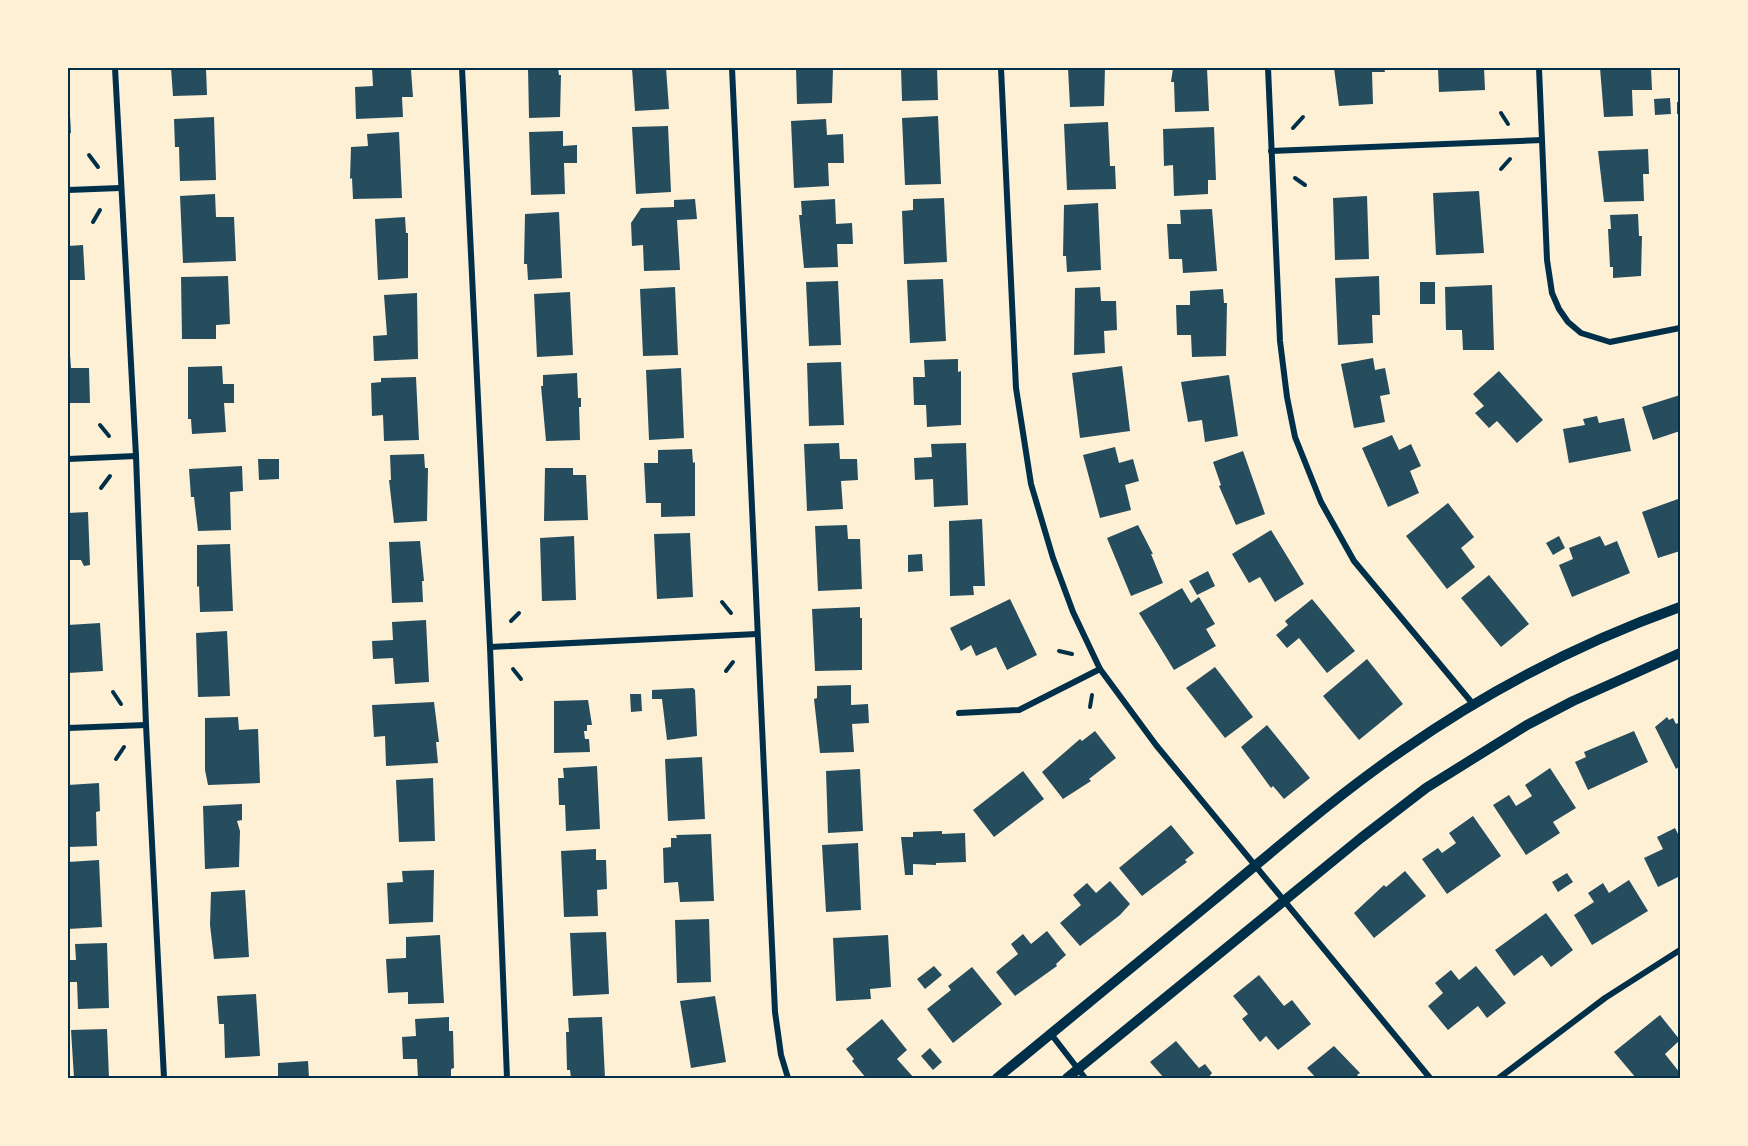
<svg xmlns="http://www.w3.org/2000/svg" width="1748" height="1146" viewBox="0 0 1748 1146" font-family="Commissioner,sans-serif">
<style>
.building{fill:#264d5e}
.lines{fill:none;stroke-linecap:round;stroke-linejoin:round}
.path{stroke:#003049;stroke-width:4}
.minor{stroke:#003049;stroke-width:6}
.tertiary{stroke:#003049;stroke-width:10}
.neatline{fill:none;stroke:#003049;stroke-width:2}
</style>
<rect width="100%" height="100%" fill="#fdf0d5"/>
<!-- building -->
<g class="building">
<polygon points="171,68 206,68 207,95 173,96"/>
<polygon points="372,68 411,70 413,97 402,97 403,117 356,119 355,87 373,86"/>
<polygon points="528,68 558,68 559,75 561,75 560,117 529,118"/>
<polygon points="632,68 666,68 669,109 635,111"/>
<polygon points="796,68 833,68 832,103 797,104"/>
<polygon points="901,68 937,68 938,100 902,101"/>
<polygon points="1068,68 1105,68 1104,106 1070,107"/>
<polygon points="1173,68 1207,68 1209,111 1175,112 1174,82 1171,82"/>
<polygon points="1334,68 1384,68 1385,72 1372,72 1373,104 1339,106"/>
<polygon points="1438,68 1484,68 1485,90 1439,92"/>
<polygon points="1600,68 1651,68 1652,90 1632,90 1633,116 1604,117"/>
<polygon points="68,98 69,98 71,133 68,134"/>
<polygon points="1670,98 1671,114 1655,115 1654,99"/>
<rect x="1677" y="102" width="3" height="12"/>
<polygon points="938,116 941,184 905,185 902,118"/>
<polygon points="214,117 216,180 180,181 179,147 175,147 174,119"/>
<polygon points="826,119 827,135 843,134 844,163 828,163 829,186 794,188 791,121"/>
<polygon points="1108,122 1110,166 1115,166 1116,189 1067,190 1064,124"/>
<polygon points="668,126 671,192 636,194 632,127"/>
<polygon points="1214,127 1216,180 1208,180 1208,194 1174,196 1173,165 1164,166 1163,129"/>
<polygon points="563,131 563,146 577,145 577,163 564,163 565,194 531,195 529,132"/>
<polygon points="399,132 402,198 353,199 352,178 350,179 351,147 368,146 367,134"/>
<polygon points="1648,149 1649,174 1643,174 1644,201 1604,202 1598,151"/>
<polygon points="1479,191 1484,253 1436,255 1433,193"/>
<polygon points="215,194 216,217 234,217 236,261 183,263 180,196"/>
<polygon points="1367,196 1369,259 1335,260 1333,198"/>
<polygon points="944,198 947,262 904,264 902,211 913,210 913,199"/>
<polygon points="695,199 697,219 677,220 680,270 644,271 643,245 632,246 631,223 641,208 674,207 674,200"/>
<polygon points="835,199 836,224 852,223 853,244 837,244 838,267 804,268 799,215 802,215 801,201"/>
<polygon points="1098,203 1101,270 1067,272 1066,256 1063,256 1064,205"/>
<polygon points="1212,209 1217,271 1183,273 1182,259 1169,259 1167,224 1181,224 1180,210"/>
<polygon points="559,212 562,278 528,280 527,264 524,264 525,214"/>
<polygon points="1638,214 1639,236 1642,236 1641,276 1613,278 1613,267 1610,267 1608,229 1611,229 1610,215"/>
<polygon points="405,217 406,233 408,233 408,278 378,280 375,219"/>
<polygon points="83,245 85,280 68,280 68,246"/>
<polygon points="228,276 230,324 216,325 216,339 182,339 181,277"/>
<polygon points="1379,276 1380,315 1372,315 1373,343 1338,345 1335,278"/>
<polygon points="943,279 946,341 910,343 907,280"/>
<polygon points="838,281 841,345 809,346 806,282"/>
<rect x="1420" y="282" width="15" height="22"/>
<polygon points="1492,285 1494,350 1463,350 1462,330 1446,330 1445,287"/>
<polygon points="675,287 678,355 643,356 640,289"/>
<polygon points="1100,287 1101,301 1116,301 1117,330 1104,331 1105,353 1074,355 1075,288"/>
<polygon points="1223,289 1224,303 1227,303 1226,356 1192,357 1191,335 1177,335 1176,305 1190,305 1190,291"/>
<polygon points="570,292 573,355 537,357 534,294"/>
<polygon points="417,293 418,359 374,361 373,336 387,335 384,295"/>
<polygon points="68,355 70,355 71,368 89,368 90,403 68,403"/>
<polygon points="1373,358 1375,370 1385,368 1390,394 1380,396 1385,422 1354,428 1341,364"/>
<polygon points="958,359 958,372 961,371 961,425 927,427 926,405 914,405 913,377 925,377 924,360"/>
<polygon points="841,362 844,425 809,426 807,363"/>
<polygon points="222,366 223,384 234,384 234,403 224,403 226,432 192,434 191,419 188,419 188,367"/>
<polygon points="1122,366 1130,431 1080,438 1072,373"/>
<polygon points="681,368 684,438 649,440 646,370"/>
<polygon points="1499,371 1543,420 1517,443 1497,421 1489,428 1475,413 1484,406 1473,394"/>
<polygon points="577,373 578,398 581,398 581,407 579,407 580,440 546,441 541,386 543,386 543,375"/>
<polygon points="1229,375 1238,436 1205,442 1202,420 1188,422 1181,382"/>
<polygon points="416,377 419,440 384,441 383,415 372,416 371,383 381,382 381,378"/>
<polygon points="1680,395 1680,431 1653,440 1642,407"/>
<polygon points="1597,416 1599,423 1624,418 1631,451 1569,463 1563,429 1585,425 1583,419"/>
<polygon points="1392,435 1399,450 1411,444 1421,466 1410,471 1419,493 1388,507 1362,448"/>
<polygon points="839,443 840,459 857,459 858,480 841,481 843,509 807,511 804,444"/>
<polygon points="966,443 968,505 934,507 933,479 915,480 914,458 932,457 931,444"/>
<polygon points="1115,447 1119,463 1133,459 1139,481 1125,485 1131,510 1100,518 1083,455"/>
<polygon points="692,449 693,463 695,462 695,516 661,517 661,503 646,503 644,463 658,463 658,450"/>
<polygon points="1243,451 1265,514 1236,525 1219,486 1221,485 1213,462"/>
<polygon points="424,454 425,468 428,468 427,521 394,523 389,480 391,480 390,455"/>
<polygon points="258,459 279,459 279,479 259,480"/>
<polygon points="242,466 243,491 230,492 231,530 198,531 194,497 191,497 189,469"/>
<polygon points="545,468 573,468 573,475 586,475 588,520 544,521"/>
<polygon points="1678,499 1680,551 1658,558 1642,512"/>
<polygon points="1448,503 1474,537 1461,548 1475,567 1447,589 1406,536"/>
<polygon points="88,512 90,565 84,566 81,560 68,560 68,513"/>
<polygon points="982,519 985,586 973,586 974,595 950,596 949,521"/>
<polygon points="847,525 848,539 860,539 862,589 818,591 815,526"/>
<polygon points="1138,525 1153,554 1151,554 1163,583 1131,596 1107,538"/>
<polygon points="1271,530 1304,584 1275,602 1260,577 1249,583 1232,554"/>
<polygon points="690,533 693,597 657,599 654,534"/>
<polygon points="574,536 576,600 542,601 540,538"/>
<polygon points="1559,536 1565,548 1553,555 1546,543"/>
<polygon points="1600,536 1605,546 1617,541 1630,573 1572,597 1559,565 1573,559 1569,548"/>
<polygon points="420,541 424,581 422,581 423,602 392,603 389,542"/>
<polygon points="230,544 233,611 200,612 199,586 197,587 197,545"/>
<polygon points="922,554 923,571 908,572 908,555"/>
<polygon points="1208,571 1215,586 1197,595 1189,581"/>
<polygon points="1489,575 1529,624 1501,647 1461,598"/>
<polygon points="1182,588 1191,603 1199,597 1215,624 1206,629 1216,646 1174,670 1139,613"/>
<polygon points="1010,599 1037,655 1007,670 996,647 976,656 971,645 961,651 950,628"/>
<polygon points="1312,599 1355,651 1327,673 1299,638 1287,648 1276,635 1288,625 1285,621"/>
<polygon points="860,607 860,618 862,618 862,670 815,671 812,609"/>
<polygon points="426,620 429,682 395,684 393,658 373,659 372,641 393,640 392,622"/>
<polygon points="100,623 103,671 68,673 68,625"/>
<polygon points="227,631 230,696 198,697 196,633"/>
<polygon points="1367,659 1403,704 1359,740 1323,696"/>
<polygon points="1215,667 1253,717 1225,738 1186,688"/>
<polygon points="851,685 851,705 868,704 869,723 852,724 854,752 820,753 814,699 817,698 817,686"/>
<polygon points="693,688 695,690 697,736 667,740 662,699 652,699 652,690"/>
<polygon points="630,694 641,694 642,711 631,712"/>
<polygon points="588,700 592,725 587,725 587,731 584,731 585,739 589,739 590,752 554,753 554,701"/>
<polygon points="434,702 439,742 436,742 438,763 386,766 385,736 374,737 372,705"/>
<polygon points="238,717 239,730 258,729 260,783 208,785 205,770 205,718"/>
<polygon points="1667,717 1669,720 1673,718 1676,724 1680,722 1680,766 1676,769 1655,727"/>
<polygon points="1267,725 1310,778 1284,799 1273,786 1271,788 1241,747"/>
<polygon points="1095,731 1116,758 1089,779 1091,781 1063,799 1042,772 1080,739 1082,741"/>
<polygon points="1634,731 1648,762 1588,790 1575,762 1586,757 1584,752"/>
<polygon points="702,757 705,819 668,821 665,759"/>
<polygon points="597,766 600,829 566,831 565,805 559,805 558,778 564,778 563,768"/>
<polygon points="1550,768 1576,808 1553,822 1560,833 1526,855 1493,805 1509,795 1516,806 1532,796 1525,785"/>
<polygon points="860,769 863,831 828,833 826,771"/>
<polygon points="1023,771 1044,799 994,837 973,810"/>
<polygon points="433,778 435,841 399,842 396,780"/>
<polygon points="99,783 100,811 96,812 97,846 68,847 68,785"/>
<polygon points="242,804 242,820 237,821 240,831 239,867 205,869 203,806"/>
<polygon points="1473,816 1501,856 1447,894 1422,859 1438,848 1442,853 1456,843 1449,833"/>
<polygon points="1171,825 1194,853 1185,860 1187,862 1142,896 1119,868"/>
<polygon points="1675,828 1680,838 1680,876 1658,887 1644,858 1663,849 1657,837"/>
<polygon points="942,831 942,834 965,833 966,862 936,863 936,865 913,864 913,875 905,875 901,837 913,837 913,832"/>
<polygon points="711,834 714,901 680,902 678,882 664,883 663,848 671,847 671,838 677,838 676,835"/>
<polygon points="858,843 861,910 826,912 822,845"/>
<polygon points="596,849 596,860 606,860 607,889 597,890 598,916 564,917 561,851"/>
<polygon points="99,860 102,927 68,929 68,862"/>
<polygon points="434,870 433,922 389,924 387,883 403,882 402,871"/>
<polygon points="1405,871 1426,896 1374,938 1354,913 1384,885 1386,887"/>
<polygon points="1567,873 1573,882 1558,892 1552,882"/>
<polygon points="1629,880 1648,911 1592,945 1574,915 1594,902 1588,893 1603,883 1609,893"/>
<polygon points="1110,881 1130,904 1120,915 1080,946 1060,923 1081,905 1073,895 1087,883 1096,893"/>
<polygon points="245,890 249,957 214,959 210,925 211,892"/>
<polygon points="1546,913 1573,950 1551,967 1542,955 1514,976 1495,950"/>
<polygon points="709,919 711,982 677,983 675,920"/>
<polygon points="1047,931 1066,955 1056,964 1057,966 1015,996 996,972 1018,954 1011,944 1023,934 1031,944"/>
<polygon points="606,932 609,994 573,996 570,933"/>
<polygon points="440,935 444,1003 408,1004 408,992 388,993 386,959 406,958 406,937"/>
<polygon points="888,935 891,987 870,989 871,999 836,1001 833,938"/>
<polygon points="107,943 109,1008 78,1009 77,982 68,982 68,960 76,960 75,944"/>
<polygon points="934,966 942,975 925,989 917,979"/>
<polygon points="1476,966 1506,1003 1487,1018 1478,1006 1448,1030 1428,1006 1443,993 1435,983 1451,970 1459,980"/>
<polygon points="972,967 1002,1004 953,1043 927,1009 951,990 948,986"/>
<polygon points="1259,975 1284,1006 1292,1000 1311,1024 1278,1050 1266,1036 1260,1042 1242,1019 1248,1014 1233,996"/>
<polygon points="256,994 260,1056 225,1058 224,1024 219,1024 217,996"/>
<polygon points="715,996 726,1062 691,1068 680,1001"/>
<polygon points="1660,1015 1680,1040 1665,1054 1680,1073 1680,1078 1636,1078 1614,1052"/>
<polygon points="449,1017 449,1031 453,1031 454,1068 451,1069 451,1078 418,1078 417,1059 403,1059 402,1037 416,1036 415,1019"/>
<polygon points="602,1017 605,1078 571,1078 570,1070 567,1070 566,1032 569,1032 568,1018"/>
<polygon points="882,1019 907,1050 897,1059 914,1078 866,1078 852,1061 854,1059 846,1049"/>
<polygon points="107,1029 109,1078 74,1078 71,1030"/>
<polygon points="1176,1041 1199,1068 1205,1064 1212,1073 1208,1078 1164,1078 1150,1062"/>
<polygon points="1334,1046 1360,1073 1357,1075 1360,1078 1316,1078 1307,1068"/>
<polygon points="930,1048 942,1062 933,1070 921,1056"/>
<polygon points="308,1061 309,1078 278,1078 278,1063"/>
</g>
<g class="lines">
<!-- path -->
<g class="path">
<polyline points="1501,113 1508,124"/>
<polyline points="1293,128 1303,117"/>
<polyline points="89,155 98,167"/>
<polyline points="1501,169 1510,159"/>
<polyline points="1295,178 1305,185"/>
<polyline points="93,222 100,210"/>
<polyline points="100,425 109,436"/>
<polyline points="101,488 110,476"/>
<polyline points="722,602 731,613"/>
<polyline points="511,621 519,613"/>
<polyline points="1059,651 1072,654"/>
<polyline points="513,669 521,679"/>
<polyline points="726,671 733,662"/>
<polyline points="113,692 121,704"/>
<polyline points="1090,707 1092,695"/>
<polyline points="116,759 124,747"/>
</g>
<!-- minor -->
<g class="minor">
<polyline points="115,68 136,456 146,725 164,1078"/>
<polyline points="462,68 490,647 507,1078"/>
<polyline points="732,68 775,1012 781,1055 788,1078"/>
<polyline points="1001,68 1016,388 1031,484 1053,558 1073,612 1100,669 1156,745 1430,1078"/>
<polyline points="1268,68 1280,341 1287,397 1295,437 1321,502 1354,561 1473,704"/>
<polyline points="1539,68 1547,260 1552,293 1559,309 1568,322 1581,333 1610,342 1680,328"/>
<polyline points="1271,151 1542,140"/>
<polyline points="68,190 120,188"/>
<polyline points="68,459 136,456"/>
<polyline points="490,647 757,634"/>
<polyline points="959,713 1019,710 1100,669"/>
<polyline points="68,728 146,725"/>
<polyline points="1051,1034 1085,1078"/>
<polyline points="1499,1078 1605,998 1680,950"/>
</g>
<!-- tertiary -->
<g class="tertiary">
<path d="M 997,1078 C 1069,1019 1142,959 1214,900 C 1276,849 1337,795 1403,750 C 1489,690 1582,642 1680,607"/>
<polyline points="1067,1078 1361,838 1426,788 1527,725 1573,701 1680,653"/>
</g>
</g>
<!-- border -->
<rect width="1748" height="1146" fill="none" stroke="#fdf0d5" stroke-width="138"/>
<rect x="69" y="69" width="1610" height="1008" class="neatline"/>
</svg>
